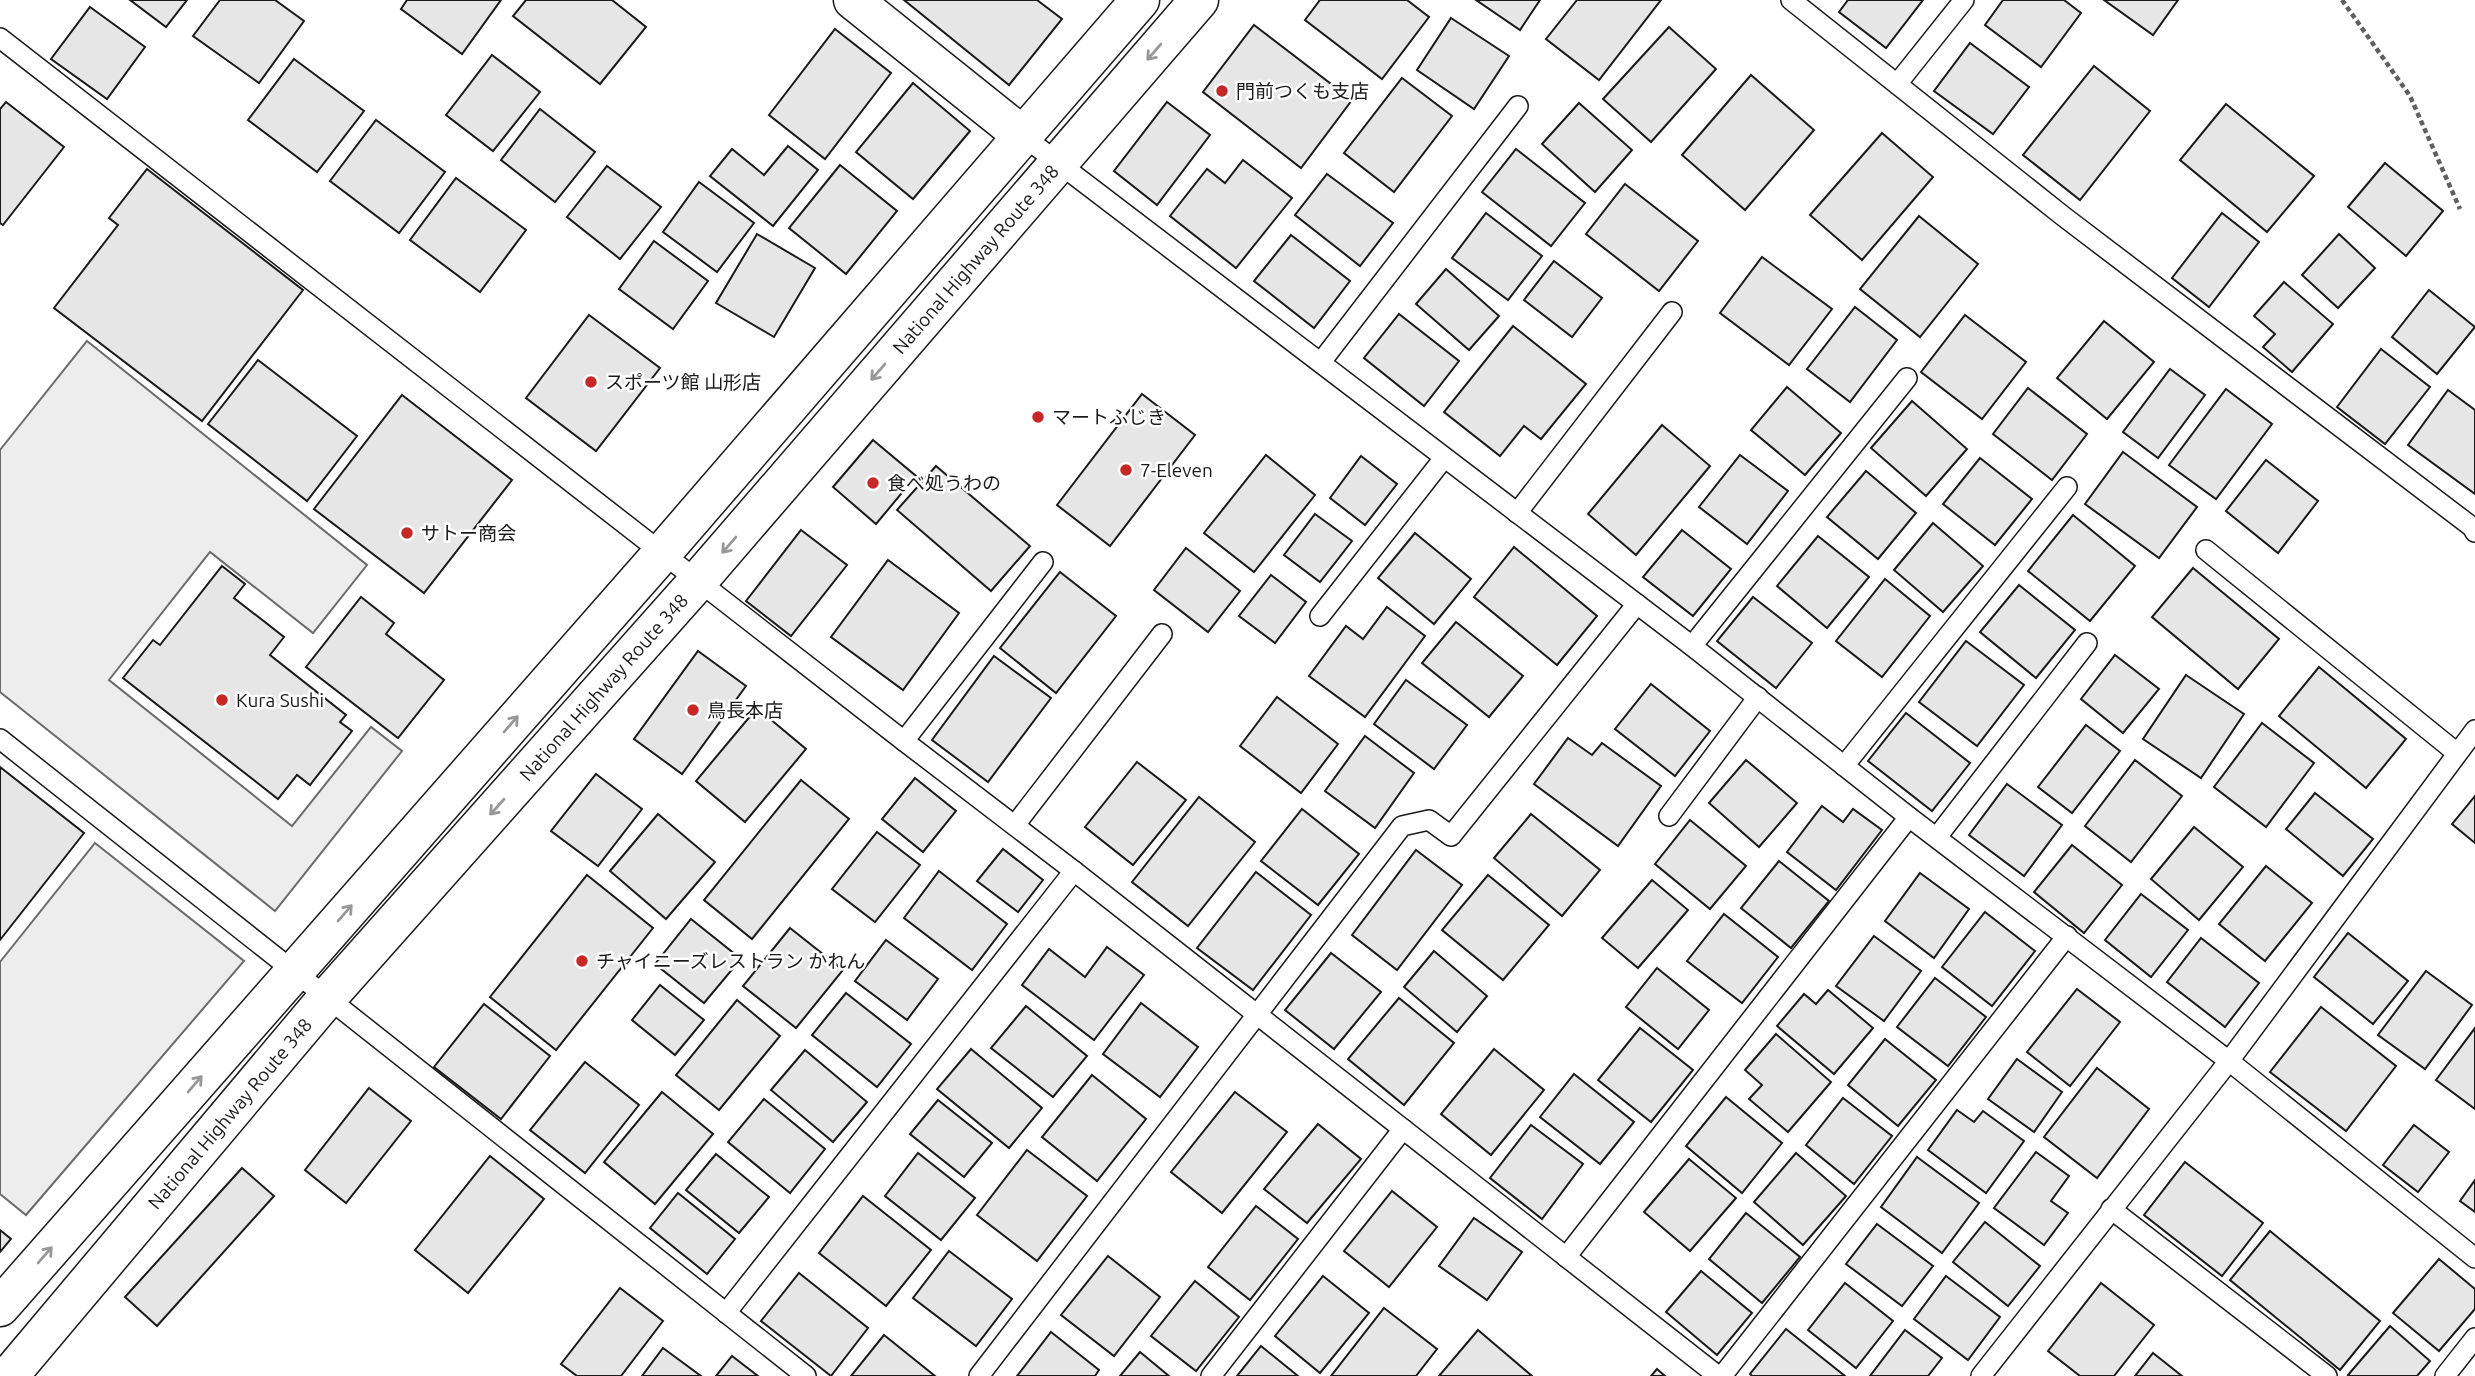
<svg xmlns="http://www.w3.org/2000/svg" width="2475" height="1376" viewBox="0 0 2475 1376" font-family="Ubuntu,'Noto Sans JP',sans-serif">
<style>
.parking{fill:#ededed;stroke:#6a6a6a;stroke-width:2}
.building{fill:#e6e6e6;stroke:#1a1a1a;stroke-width:2}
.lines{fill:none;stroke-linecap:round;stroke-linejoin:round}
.lane-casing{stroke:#1a1a1a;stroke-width:22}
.street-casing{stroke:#1a1a1a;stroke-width:41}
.highway-casing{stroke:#1a1a1a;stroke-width:41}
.path{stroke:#5f5f5f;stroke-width:4.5;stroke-dasharray:5 3.5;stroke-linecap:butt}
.lane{stroke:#fff;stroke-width:19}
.street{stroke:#fff;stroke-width:38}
.highway{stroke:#fff;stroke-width:38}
.oneway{stroke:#989898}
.poi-dot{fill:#c62828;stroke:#fff;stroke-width:2.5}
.labels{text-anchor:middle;stroke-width:5;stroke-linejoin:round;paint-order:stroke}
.poi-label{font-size:19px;fill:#1a1a1a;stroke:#fff;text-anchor:start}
.street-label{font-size:19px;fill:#1a1a1a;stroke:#fff}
</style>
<rect width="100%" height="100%" fill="#fff"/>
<!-- parking -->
<g class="parking">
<polygon points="87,341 367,565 313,633 210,552 109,680 292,826 371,727 402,751 275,911 0,692 0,450"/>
<polygon points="95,843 244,961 26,1215 0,1194 0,962"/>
</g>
<!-- building -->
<g class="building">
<polygon points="130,0 187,0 166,27"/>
<polygon points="220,0 275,0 304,21 259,83 193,36"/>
<polygon points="407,0 501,0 462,54 401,9"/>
<polygon points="526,0 612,0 646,27 600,84 513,16"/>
<polygon points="904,0 1037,0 1062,19 1009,85"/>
<polygon points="1320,0 1407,0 1429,17 1382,79 1305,20"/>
<polygon points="1476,0 1540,0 1520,30"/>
<polygon points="1577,0 1661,0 1599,80 1546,39"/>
<polygon points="1848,0 1923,0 1886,48 1839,12"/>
<polygon points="2003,0 2064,0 2081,13 2041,67 1985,25"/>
<polygon points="2104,0 2178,0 2153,35"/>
<polygon points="90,7 145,47 107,99 51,59"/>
<polygon points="1451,18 1509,56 1474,109 1417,70"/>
<polygon points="1254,25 1352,100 1301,168 1203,92"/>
<polygon points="1669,27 1716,69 1651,142 1603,99"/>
<polygon points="835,29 891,73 825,159 769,115"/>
<polygon points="1970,43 2029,87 1993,134 1934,91"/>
<polygon points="492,55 540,92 493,151 446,115"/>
<polygon points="294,59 364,111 317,172 248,120"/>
<polygon points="2094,66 2150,111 2080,200 2023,155"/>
<polygon points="1751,75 1814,130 1745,210 1682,155"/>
<polygon points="1402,78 1452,116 1394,192 1344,153"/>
<polygon points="913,83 970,131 913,199 856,152"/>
<polygon points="6,102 64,147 3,225 0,223 0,109"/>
<polygon points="1167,102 1210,135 1157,205 1114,171"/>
<polygon points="1579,103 1632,150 1595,192 1542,144"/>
<polygon points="2226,104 2314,176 2267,232 2180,160"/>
<polygon points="540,109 595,152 555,202 501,160"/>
<polygon points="376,120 445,172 399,233 330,181"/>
<polygon points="1882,133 1933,177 1862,260 1810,215"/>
<polygon points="788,146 818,170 773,226 710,176 732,149 764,175"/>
<polygon points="1516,149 1585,203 1551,246 1482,192"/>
<polygon points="1243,160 1292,198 1236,268 1170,216 1207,169 1225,183"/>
<polygon points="2385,163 2443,211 2406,256 2348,207"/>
<polygon points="840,165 897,211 846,274 789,228"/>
<polygon points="607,166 661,207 620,259 567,217"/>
<polygon points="147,169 303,290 202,421 54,308 118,225 109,218"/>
<polygon points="1327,174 1393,223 1360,266 1295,215"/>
<polygon points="456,178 526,230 480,292 410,240"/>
<polygon points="699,182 754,223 717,272 663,232"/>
<polygon points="1625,184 1698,241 1659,291 1586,234"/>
<polygon points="1486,213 1542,256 1508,300 1452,258"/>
<polygon points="2222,213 2259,242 2209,307 2172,278"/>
<polygon points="1919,216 1978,264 1920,337 1860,289"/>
<polygon points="757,234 815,268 774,337 716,303"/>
<polygon points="2339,234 2375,268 2338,308 2302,275"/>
<polygon points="1291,235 1350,281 1314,328 1254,281"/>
<polygon points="654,241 708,281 673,329 619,289"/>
<polygon points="1762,257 1832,309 1789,365 1720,313"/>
<polygon points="1554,261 1602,298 1572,337 1524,300"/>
<polygon points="1446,269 1499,316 1469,350 1416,304"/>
<polygon points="2284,282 2333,324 2292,372 2263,347 2275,334 2254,316"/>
<polygon points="2429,290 2475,327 2437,374 2392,337"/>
<polygon points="1855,307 1897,340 1850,402 1807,369"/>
<polygon points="1399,314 1459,361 1424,406 1364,358"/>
<polygon points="589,315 660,368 596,451 526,398"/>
<polygon points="1965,315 2026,362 1982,419 1921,372"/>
<polygon points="2104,321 2154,362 2107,419 2057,378"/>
<polygon points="1513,326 1586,384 1541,439 1524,426 1500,456 1444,412"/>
<polygon points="2381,349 2430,387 2385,444 2337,407"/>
<polygon points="258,360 357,436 307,501 208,424"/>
<polygon points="2170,369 2205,395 2158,458 2123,432"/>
<polygon points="1787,387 1841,433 1805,475 1751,430"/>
<polygon points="2028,388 2087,434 2052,480 1993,434"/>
<polygon points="2226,389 2272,424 2216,499 2169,465"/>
<polygon points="2448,390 2475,410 2475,494 2408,445"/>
<polygon points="1142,394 1195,435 1110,546 1057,505"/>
<polygon points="402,395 512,480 424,593 314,509"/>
<polygon points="1912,401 1967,449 1926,496 1871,448"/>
<polygon points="1662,425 1710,466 1636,555 1588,514"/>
<polygon points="873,440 916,476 876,524 833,487"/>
<polygon points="2123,452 2197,507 2159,558 2085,504"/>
<polygon points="1266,455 1315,495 1254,572 1204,533"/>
<polygon points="1740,455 1788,491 1747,544 1699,507"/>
<polygon points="1361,456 1397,484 1365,525 1330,498"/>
<polygon points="1980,458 2032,499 1995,545 1943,504"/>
<polygon points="2266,460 2318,501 2278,553 2226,511"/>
<polygon points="936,466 1030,546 991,591 897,510"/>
<polygon points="1866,471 1916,513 1878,559 1827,517"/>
<polygon points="1315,514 1352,541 1320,582 1284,555"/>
<polygon points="2073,515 2135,566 2090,621 2028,571"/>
<polygon points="1933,523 1983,566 1943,612 1894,570"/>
<polygon points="801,530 847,565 791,636 746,601"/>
<polygon points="1682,530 1731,569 1693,616 1643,577"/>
<polygon points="1415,533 1471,579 1434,624 1378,578"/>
<polygon points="1818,536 1869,577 1827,628 1777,586"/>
<polygon points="1514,547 1597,616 1557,665 1474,597"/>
<polygon points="1186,548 1240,591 1208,632 1154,590"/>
<polygon points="888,560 959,613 903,690 831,637"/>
<polygon points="222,566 245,584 234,598 284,637 270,655 346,715 340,722 352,731 310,785 297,775 278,799 123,678 153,640 160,645"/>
<polygon points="2193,568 2279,639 2238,689 2152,617"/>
<polygon points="1060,572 1116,616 1056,693 1000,648"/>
<polygon points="1271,575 1306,602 1275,643 1239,616"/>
<polygon points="1885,579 1930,616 1882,677 1836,641"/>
<polygon points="2019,585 2075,630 2036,678 1980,632"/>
<polygon points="361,597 394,623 386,634 444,680 398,738 306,667"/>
<polygon points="1753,597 1812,643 1776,688 1717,641"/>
<polygon points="1387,607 1425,636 1365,717 1309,676 1346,626 1363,639"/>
<polygon points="1456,622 1523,676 1489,717 1422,663"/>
<polygon points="1966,641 2024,685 1977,746 1919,702"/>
<polygon points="698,651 746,686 682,774 634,739"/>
<polygon points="2115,655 2159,689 2123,733 2081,699"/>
<polygon points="994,656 1051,698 988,782 932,740"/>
<polygon points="2319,667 2406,739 2366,788 2279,716"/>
<polygon points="2186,675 2244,714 2201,778 2143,739"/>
<polygon points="1406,680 1467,725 1434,769 1374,724"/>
<polygon points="1651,684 1710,731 1675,776 1615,729"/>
<polygon points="1277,697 1338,744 1301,793 1240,746"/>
<polygon points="757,708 806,749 745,822 696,781"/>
<polygon points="1906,713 1970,763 1932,811 1868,761"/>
<polygon points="2262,723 2314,763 2266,827 2214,787"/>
<polygon points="2086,725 2120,751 2072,813 2038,787"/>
<polygon points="1365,736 1414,773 1375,828 1325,791"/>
<polygon points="1568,738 1592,755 1602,743 1661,786 1618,846 1534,784"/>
<polygon points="1746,760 1797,803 1759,847 1709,803"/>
<polygon points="2135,760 2182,796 2131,862 2085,826"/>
<polygon points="1137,762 1186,800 1133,865 1085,827"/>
<polygon points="0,767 84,833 0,940"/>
<polygon points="596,774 642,809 598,866 551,831"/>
<polygon points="915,778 956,811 923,852 882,819"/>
<polygon points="801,780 849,819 752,939 704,900"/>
<polygon points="2007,784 2062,825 2024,876 1969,835"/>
<polygon points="2315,793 2373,839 2343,876 2286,829"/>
<polygon points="2475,796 2475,843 2452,824"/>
<polygon points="1199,797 1255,842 1188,926 1132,882"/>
<polygon points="1822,806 1843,822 1853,809 1882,830 1836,890 1787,852"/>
<polygon points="1302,809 1359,854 1318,905 1261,861"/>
<polygon points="658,814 715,862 666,919 610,871"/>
<polygon points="1531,814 1600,870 1562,916 1494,858"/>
<polygon points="1690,820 1746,866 1710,909 1655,864"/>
<polygon points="2194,827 2243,867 2199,920 2151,879"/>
<polygon points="877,832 920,865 875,922 832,889"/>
<polygon points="2072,845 2122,885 2084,933 2034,892"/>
<polygon points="1003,849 1043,880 1018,912 977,881"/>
<polygon points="1416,850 1462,885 1397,970 1352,935"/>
<polygon points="1779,861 1829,901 1791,948 1741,908"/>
<polygon points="2266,866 2312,903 2265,961 2219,924"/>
<polygon points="939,871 1007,924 972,970 904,918"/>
<polygon points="1256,872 1311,915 1253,990 1197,948"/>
<polygon points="1920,873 1969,909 1934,958 1885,921"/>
<polygon points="587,875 653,928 556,1050 490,997"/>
<polygon points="1488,875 1549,925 1503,980 1442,930"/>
<polygon points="1652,880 1688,910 1638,968 1602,938"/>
<polygon points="2141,894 2188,930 2151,977 2105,940"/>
<polygon points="1985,912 2035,951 1992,1006 1942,967"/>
<polygon points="1724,914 1778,957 1742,1003 1687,961"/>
<polygon points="691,919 741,959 704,1003 655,964"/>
<polygon points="790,928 843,970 796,1028 743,986"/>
<polygon points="2348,933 2408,981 2373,1024 2314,977"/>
<polygon points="1874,936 1921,971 1884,1021 1836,986"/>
<polygon points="2201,938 2259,983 2225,1027 2167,982"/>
<polygon points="886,940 938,979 907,1020 855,981"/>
<polygon points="1107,947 1144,975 1094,1040 1022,985 1049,949 1085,977"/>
<polygon points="1434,951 1487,996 1457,1032 1404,987"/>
<polygon points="1331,953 1381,992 1334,1049 1285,1010"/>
<polygon points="1657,968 1709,1010 1678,1049 1626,1007"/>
<polygon points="2426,971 2472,1005 2425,1069 2378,1035"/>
<polygon points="1935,978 1986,1017 1948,1066 1897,1027"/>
<polygon points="660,985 704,1020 675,1055 632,1020"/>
<polygon points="2077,989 2120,1022 2070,1086 2027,1052"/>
<polygon points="1828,990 1873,1028 1834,1074 1777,1026 1804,994 1816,1004"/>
<polygon points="846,993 911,1044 877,1087 812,1035"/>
<polygon points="1399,998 1454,1043 1404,1105 1348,1059"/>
<polygon points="737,1000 780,1036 719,1110 676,1075"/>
<polygon points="1141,1003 1198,1047 1160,1097 1103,1054"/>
<polygon points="484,1004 550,1056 501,1119 434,1067"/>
<polygon points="1026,1006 1087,1056 1053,1097 991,1048"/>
<polygon points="2321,1007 2396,1066 2346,1131 2270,1072"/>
<polygon points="1640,1028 1693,1070 1651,1122 1598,1080"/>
<polygon points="2475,1028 2475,1109 2436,1080"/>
<polygon points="1776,1034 1831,1082 1788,1132 1749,1099 1762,1085 1745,1070"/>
<polygon points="1885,1039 1936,1080 1898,1126 1848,1085"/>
<polygon points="971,1049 1042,1108 1009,1148 937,1089"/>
<polygon points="1494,1049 1544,1090 1491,1155 1441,1114"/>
<polygon points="805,1050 867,1102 833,1142 771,1090"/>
<polygon points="2017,1059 2062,1092 2034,1132 1988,1099"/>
<polygon points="585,1062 639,1105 585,1173 530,1130"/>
<polygon points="2097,1068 2149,1109 2097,1178 2044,1137"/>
<polygon points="1574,1074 1634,1122 1600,1164 1540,1117"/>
<polygon points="1092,1075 1146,1119 1097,1181 1042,1137"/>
<polygon points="369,1088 411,1121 346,1203 305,1170"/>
<polygon points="662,1092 713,1134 655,1204 604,1162"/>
<polygon points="1235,1092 1287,1132 1222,1213 1171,1172"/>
<polygon points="1726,1097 1782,1143 1742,1193 1686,1146"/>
<polygon points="1843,1098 1892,1136 1854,1184 1806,1145"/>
<polygon points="764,1099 825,1149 790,1193 728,1142"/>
<polygon points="938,1100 992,1143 964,1177 910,1134"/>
<polygon points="1957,1110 1974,1122 1983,1111 2024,1141 1986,1193 1928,1150"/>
<polygon points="1318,1124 1361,1159 1307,1223 1264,1189"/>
<polygon points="1531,1125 1583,1164 1542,1219 1490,1178"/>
<polygon points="2414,1125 2449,1152 2418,1192 2383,1165"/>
<polygon points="1027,1150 1087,1196 1037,1261 977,1215"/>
<polygon points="2036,1152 2069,1176 2051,1201 2068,1213 2044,1245 1994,1208"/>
<polygon points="918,1153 975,1198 941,1240 885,1196"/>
<polygon points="1796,1153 1846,1196 1803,1245 1754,1202"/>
<polygon points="716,1154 769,1197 739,1233 686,1190"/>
<polygon points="490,1156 544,1199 468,1293 415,1250"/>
<polygon points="1917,1157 1979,1203 1942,1253 1881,1207"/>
<polygon points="1689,1159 1736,1198 1690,1251 1644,1212"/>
<polygon points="2185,1162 2263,1223 2222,1276 2144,1215"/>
<polygon points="242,1168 274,1196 157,1326 125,1297"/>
<polygon points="2475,1180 2475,1212 2460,1201"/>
<polygon points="1392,1191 1437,1227 1389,1287 1344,1251"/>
<polygon points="678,1193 735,1239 707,1274 650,1228"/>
<polygon points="863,1196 931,1250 886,1306 819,1253"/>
<polygon points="1256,1206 1298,1239 1250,1300 1208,1267"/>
<polygon points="1746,1213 1800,1257 1762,1303 1709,1259"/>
<polygon points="1474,1218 1522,1252 1487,1300 1439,1266"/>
<polygon points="1985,1222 2040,1266 2008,1306 1953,1262"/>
<polygon points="1877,1224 1933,1266 1902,1306 1846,1264"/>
<polygon points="0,1230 11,1239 0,1252"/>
<polygon points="2270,1231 2380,1321 2340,1370 2230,1280"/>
<polygon points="949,1251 1012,1299 976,1346 913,1298"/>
<polygon points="1108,1256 1160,1297 1114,1356 1061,1315"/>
<polygon points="2439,1259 2475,1289 2475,1309 2439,1351 2393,1313"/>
<polygon points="1701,1271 1752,1313 1717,1355 1666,1312"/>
<polygon points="799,1273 868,1328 831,1376 761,1321"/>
<polygon points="1323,1276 1369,1313 1320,1373 1275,1336"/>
<polygon points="1946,1276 2000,1317 1968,1360 1914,1319"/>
<polygon points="1195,1281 1239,1317 1196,1371 1151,1336"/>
<polygon points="1845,1283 1893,1321 1856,1368 1808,1330"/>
<polygon points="2101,1283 2154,1325 2114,1376 2080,1376 2048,1351"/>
<polygon points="620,1288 663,1321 621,1376 577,1376 561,1364"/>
<polygon points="1384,1308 1437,1349 1416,1376 1331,1376"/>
<polygon points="2390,1326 2430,1361 2417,1376 2350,1376 2348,1375"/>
<polygon points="1786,1329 1845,1376 1752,1376 1750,1374"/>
<polygon points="1478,1330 1532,1376 1439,1376"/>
<polygon points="1905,1330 1942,1358 1928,1376 1870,1376"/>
<polygon points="1051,1332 1099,1370 1095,1376 1017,1376"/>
<polygon points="884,1335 935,1376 851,1376"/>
<polygon points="1261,1346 1298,1376 1237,1376"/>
<polygon points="663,1348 701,1376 642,1376"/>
<polygon points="1140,1352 1169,1376 1120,1376"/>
<polygon points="2153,1353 2182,1376 2135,1376"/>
<polygon points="732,1356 758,1376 716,1376"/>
<polygon points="1657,1369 1665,1376 1651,1376"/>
</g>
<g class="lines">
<!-- lane casing -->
<g class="lane-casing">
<g id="lane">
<polyline points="1791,0 2063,216 2472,527 2475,532"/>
<polyline points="0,38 904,741 1074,871 1718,1376"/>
<polyline points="1897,84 1964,0"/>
<polyline points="1023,136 1692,646 1909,817 2229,1061 2475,1258"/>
<polyline points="1321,362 1518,106"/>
<polyline points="1517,513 1672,312"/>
<polyline points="2206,550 2457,753"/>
<polyline points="1320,616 1444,458"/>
<polyline points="1692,646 1907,378"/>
<polyline points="0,739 806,1376"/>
<polyline points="904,741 1043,562"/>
<polyline points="1844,766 2067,487"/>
<polyline points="1669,816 1758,697"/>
<polyline points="1015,825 1162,634"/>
<polyline points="1937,837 2087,643"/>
<polyline points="2111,1209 2327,1376"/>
<polyline points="1566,1257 1909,817"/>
<polyline points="726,1313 1074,871"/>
<polyline points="979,1376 1402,826 1429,820 1451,836 1637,604"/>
<polyline points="1211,1376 1403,1129"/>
<polyline points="1722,1376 2067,936"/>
<polyline points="1981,1376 2229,1061 2475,730"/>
<polyline points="2445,1376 2475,1338"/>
</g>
</g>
<!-- street casing -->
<g class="street-casing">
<polyline id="street" points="853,0 1023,136"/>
</g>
<!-- highway casing -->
<g class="highway-casing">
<g id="highway">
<polyline points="0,1307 663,552 1140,0"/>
<path id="s1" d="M 9,1376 L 327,998 L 698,581 L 1199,0"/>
</g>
</g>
<!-- path -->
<polyline class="path" points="2342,0 2410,96 2460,209"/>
<!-- lane -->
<use href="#lane" class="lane"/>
<!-- street -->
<use href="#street" class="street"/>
<!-- highway -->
<use href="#highway" class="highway"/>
</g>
<!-- one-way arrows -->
<defs><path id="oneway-shaft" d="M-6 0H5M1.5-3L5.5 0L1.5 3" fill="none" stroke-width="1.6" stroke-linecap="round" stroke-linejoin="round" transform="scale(1.75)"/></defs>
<g class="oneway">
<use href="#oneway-shaft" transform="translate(1154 52) rotate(131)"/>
<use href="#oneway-shaft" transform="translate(878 372) rotate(131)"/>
<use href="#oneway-shaft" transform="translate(729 545) rotate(131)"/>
<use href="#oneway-shaft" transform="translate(511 724) rotate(-49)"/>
<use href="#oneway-shaft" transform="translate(497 807) rotate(132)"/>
<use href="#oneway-shaft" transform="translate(345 913) rotate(-49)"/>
<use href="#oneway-shaft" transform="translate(195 1084) rotate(-49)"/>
<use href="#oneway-shaft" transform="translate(45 1255) rotate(-49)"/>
</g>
<!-- markers -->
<g class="poi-dot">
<circle cx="1222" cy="91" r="7"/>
<circle cx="591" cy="382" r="7"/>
<circle cx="1038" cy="417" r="7"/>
<circle cx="1126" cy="470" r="7"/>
<circle cx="873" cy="483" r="7"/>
<circle cx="407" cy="533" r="7"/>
<circle cx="222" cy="700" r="7"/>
<circle cx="693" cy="710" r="7"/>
<circle cx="582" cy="961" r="7"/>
</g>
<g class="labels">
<!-- poi labels -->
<g class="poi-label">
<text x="1236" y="98">門前つくも支店</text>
<text x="605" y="389">スポーツ館 山形店</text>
<text x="1052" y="424">マートふじき</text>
<text x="1140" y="477">7-Eleven</text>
<text x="887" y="490">食べ処うわの</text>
<text x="421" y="540">サトー商会</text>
<text x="236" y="707">Kura Sushi</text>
<text x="707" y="717">鳥長本店</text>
<text x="596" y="968">チャイニーズレストラン かれん</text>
</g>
<!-- street labels -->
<g class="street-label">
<text dy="7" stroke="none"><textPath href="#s1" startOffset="1477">National Highway Route 348</textPath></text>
<text dy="7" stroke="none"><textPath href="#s1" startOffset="910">National Highway Route 348</textPath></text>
<text dy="7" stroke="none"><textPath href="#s1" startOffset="343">National Highway Route 348</textPath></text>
</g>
</g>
</svg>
